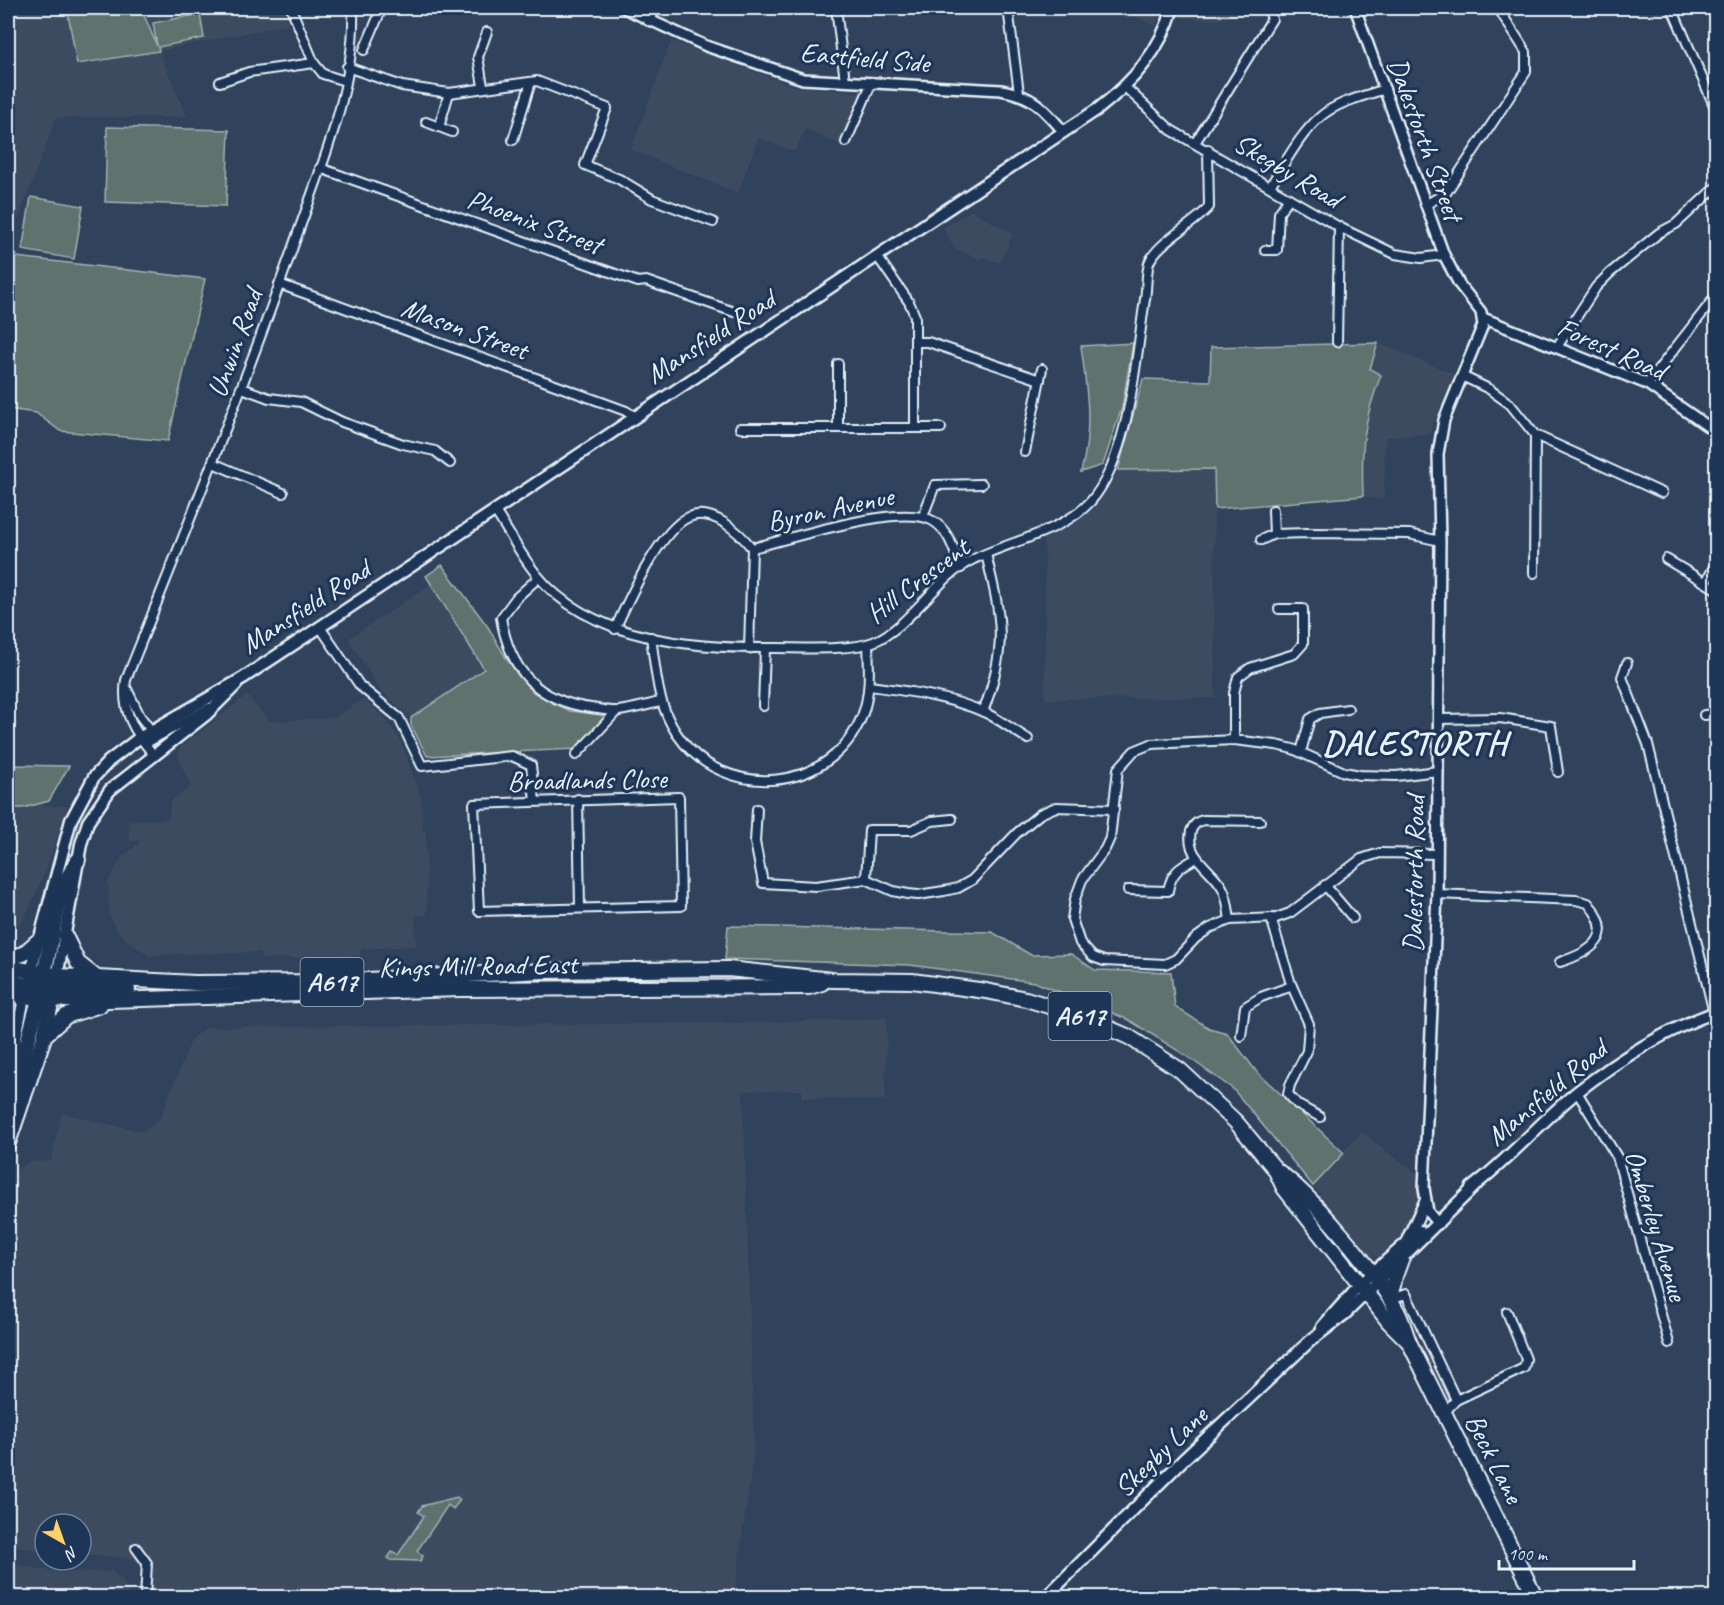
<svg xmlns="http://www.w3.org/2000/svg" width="1724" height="1605" viewBox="0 0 1724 1605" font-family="Caveat,sans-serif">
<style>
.built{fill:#3e4b60}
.green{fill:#5e726e;stroke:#a3b2b3;stroke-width:1.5}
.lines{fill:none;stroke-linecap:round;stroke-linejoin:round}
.minor-casing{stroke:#e8f1f8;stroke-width:12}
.tertiary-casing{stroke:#e8f1f8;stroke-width:14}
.secondary-casing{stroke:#e8f1f8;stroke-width:15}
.trunk-casing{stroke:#e8f1f8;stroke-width:18}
.minor{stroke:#1d3557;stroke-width:8}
.tertiary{stroke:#1d3557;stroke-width:9}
.secondary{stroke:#1d3557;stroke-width:10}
.trunk{stroke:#1d3557;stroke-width:14}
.labels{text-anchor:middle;stroke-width:6;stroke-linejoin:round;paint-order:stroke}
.shield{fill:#1d3557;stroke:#abb9c8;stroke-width:1.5}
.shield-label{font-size:27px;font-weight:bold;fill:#e8f1f8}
.street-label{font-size:28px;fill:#e8f1f8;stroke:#1d3557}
.district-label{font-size:34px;font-weight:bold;letter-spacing:1.5px;fill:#e8f1f8;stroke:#1d3557}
</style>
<rect width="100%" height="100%" fill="#30425c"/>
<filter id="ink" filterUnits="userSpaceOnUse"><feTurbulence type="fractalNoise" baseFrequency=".0167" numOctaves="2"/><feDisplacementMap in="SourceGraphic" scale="12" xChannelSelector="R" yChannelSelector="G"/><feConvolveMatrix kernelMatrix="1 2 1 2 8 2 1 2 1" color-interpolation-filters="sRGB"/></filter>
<g filter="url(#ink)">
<!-- built -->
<g class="built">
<polygon points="8,8 282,8 289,24 159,51 187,117 56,118 8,247"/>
<polygon points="1118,8 1161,8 1155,26"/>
<polygon points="1185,8 1260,8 1260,9 1219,20 1181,18"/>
<polygon points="671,41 793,86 873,94 849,149 805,129 795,152 758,138 738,193 631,150"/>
<polygon points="971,210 1013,234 1000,263 982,257 980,260 954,248 943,228"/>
<polygon points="1378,343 1454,374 1429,434 1385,437 1384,500 1363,496 1361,448 1370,402 1381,375 1370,369"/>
<polygon points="1214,469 1215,698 1045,699 1045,552 1042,539 1059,532 1093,510 1118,470"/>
<polygon points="431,584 484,670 411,718 381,691 348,639"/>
<polygon points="247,695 269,721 334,718 363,699 384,717 400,739 421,797 423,831 426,831 427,915 415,916 416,946 361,949 360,956 262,959 261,952 149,955 126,940 115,927 109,915 108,882 121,858 141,841 129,841 129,821 169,819 170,802 191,786 178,758 180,748"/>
<polygon points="38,805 67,806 45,873 23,921 8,934 8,808"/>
<polygon points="887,1018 885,1100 802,1098 802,1090 743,1091 754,1448 735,1592 664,1589 662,1598 137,1597 143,1569 132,1559 81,1554 81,1524 45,1524 45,1551 8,1546 8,1210 16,1170 29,1162 51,1161 62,1113 143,1132 160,1118 192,1038 207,1027 740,1023"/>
<polygon points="1361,1132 1421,1177 1413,1224 1404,1238 1380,1257 1370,1255 1313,1186"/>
<polygon points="8,1563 61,1573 112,1571 124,1582 129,1597 8,1597"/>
</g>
<!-- green -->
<g class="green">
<polygon points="67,8 141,8 157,46 153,23 200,14 204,38 158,47 159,51 77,64"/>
<polygon points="107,127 229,130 226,206 105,202"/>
<polygon points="31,197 83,206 74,259 22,250"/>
<polygon points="8,256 205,279 168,441 60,431 36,413 8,409"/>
<path d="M 1133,343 L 1122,407 L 1103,465 L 1081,472 C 1093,427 1087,391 1081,346 Z"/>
<path d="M 1378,343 L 1370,369 L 1381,375 C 1363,421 1361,447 1363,496 L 1215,509 L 1214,469 L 1118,470 L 1143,379 L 1210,381 L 1211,347 Z"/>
<polygon points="442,565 488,627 506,658 534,693 570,711 604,715 605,720 577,749 427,756 411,725 411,718 484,669 426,576"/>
<polygon points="8,765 69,766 49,801 23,808 8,808"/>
<polygon points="728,926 992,932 1031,955 1071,954 1095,970 1171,972 1175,1007 1209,1028 1227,1033 1256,1071 1344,1153 1313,1186 1233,1089 1185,1055 1129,1020 1079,999 1034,982 910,965 725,959"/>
<polygon points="457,1497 460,1500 453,1509 448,1505 417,1551 423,1556 420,1561 390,1560 388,1558 392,1552 398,1555 424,1516 418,1512 422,1506"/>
</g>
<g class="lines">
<!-- minor casing -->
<g class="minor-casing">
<g id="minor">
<polyline points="291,8 314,63 323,74 345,81"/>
<polyline points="836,8 845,81"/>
<polyline points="1008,8 1019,93"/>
<polyline points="1009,8 1031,8"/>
<polyline points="1672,8 1716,110"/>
<polyline points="648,21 657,8"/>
<polyline points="364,50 382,8"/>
<polyline points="347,67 402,86 449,93 537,81 607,108 585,165 619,179 652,199 713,222"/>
<polyline points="220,82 249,72 314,63"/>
<polyline points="483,86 478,57 487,32"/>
<polyline points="1125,87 1171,130 1339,227 1395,254 1421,258 1444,255"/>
<polyline points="426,122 452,132"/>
<polyline points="439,127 449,93"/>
<polyline points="513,140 531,82"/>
<polyline points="846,142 872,82"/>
<polyline points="1195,143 1272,19 1268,8"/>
<polyline points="320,168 638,282 646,281 734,312"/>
<path d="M 1270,186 C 1285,164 1299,135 1320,117 C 1337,102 1364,96 1385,89"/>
<polyline points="1425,205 1446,193 1526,72 1526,52 1498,8"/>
<polyline points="1265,250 1277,250 1279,213 1289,198"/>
<polyline points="877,256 909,302 915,316 915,427"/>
<polyline points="279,284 626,411 634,416"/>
<polyline points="916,342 928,342 1040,380"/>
<polyline points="1337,342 1339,227"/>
<polyline points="1557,347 1596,287 1610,273 1659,233 1676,224 1716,187"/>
<polyline points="838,364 838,427"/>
<polyline points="1462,376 1489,389 1510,404 1535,435 1662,493"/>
<polyline points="1647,384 1716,296"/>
<polyline points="242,388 269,398 301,402 342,422 403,444 435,451 450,463"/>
<polyline points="740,428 941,428"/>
<polyline points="1025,452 1042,369"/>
<polyline points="213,463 283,493"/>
<polyline points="1273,510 1274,534"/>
<path d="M 495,511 C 509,532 521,556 537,575 C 590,641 697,649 776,648 C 801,648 850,651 873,642 C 910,627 936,578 972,560 C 1009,541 1062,533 1091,501 C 1130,456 1136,356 1145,299 C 1147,287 1146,274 1149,263 C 1156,243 1195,224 1209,207 L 1208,149"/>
<polyline points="923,516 935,485 982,484"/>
<polyline points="1261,540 1274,534 1308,533 1409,534 1440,541"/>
<path d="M 752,548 C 790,539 902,502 933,521 C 950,531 954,552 961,568"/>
<polyline points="1666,559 1716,589"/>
<polyline points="1534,573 1535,435"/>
<path d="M 538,578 L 516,598 L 501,618 C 510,671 538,701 591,708 C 600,709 610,712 619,711 C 633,709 647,705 660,702"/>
<polyline points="1706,582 1716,563"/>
<polyline points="320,627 360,686 399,718 422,766 512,756 531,765 535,801"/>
<path d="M 615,629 C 628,601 660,529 689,517 C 712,507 739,532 752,548 L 749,649"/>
<path d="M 651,637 C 656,671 657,705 677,734 C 723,802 831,794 862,716 C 871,693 869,668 868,644"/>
<polyline points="1627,663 1622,677 1648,744 1714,1013"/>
<path d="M 870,686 C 908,691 947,696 984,712 C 999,719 1013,730 1028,739"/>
<polyline points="127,689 140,716 153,733"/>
<polyline points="763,706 765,649"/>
<path d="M 983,712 C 1008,646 1002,621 986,554"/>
<polyline points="1704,715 1716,714"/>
<polyline points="1439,719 1500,718 1551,726 1558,772"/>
<polyline points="140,739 150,741 209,708"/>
<polyline points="1234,740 1234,693 1238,677 1250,668 1294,654 1303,644 1303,609 1279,609"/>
<polyline points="1301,752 1310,719 1320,713 1348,709"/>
<path d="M 154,755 C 134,732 121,711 126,680 C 184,535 242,391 294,244 C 320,169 356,88 353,8"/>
<polyline points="576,755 617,711"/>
<polygon points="679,797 681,906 479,911 474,804"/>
<polyline points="578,799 580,907"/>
<polyline points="757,809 755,842 763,883 816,886 866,879 893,891 908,894 918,895 944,891 958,888 972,880 1017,833 1040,814 1056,807 1114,809"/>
<polyline points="1437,854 1380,853 1361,859 1290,913 1276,918 1230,920 1210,928 1196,938 1176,959 1165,964 1104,961 1093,957 1080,943 1072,919 1075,899 1082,880 1105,849 1110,838 1118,769 1134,751 1151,744 1234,740 1276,745 1293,749 1344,772 1360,775 1396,776 1438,771"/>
<polyline points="866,879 869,830 911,830 932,821 952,819"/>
<polyline points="1325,885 1353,918"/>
<path d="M 1128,890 L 1168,891 C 1171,872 1181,866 1197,858"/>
<path d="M 1437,894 L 1576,900 L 1588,903 C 1617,936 1592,952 1560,962"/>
<polyline points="1271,918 1291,984 1309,1024 1307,1051 1290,1085 1288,1094 1298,1105 1320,1117"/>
<path d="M 1230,920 C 1228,909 1228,897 1222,887 C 1212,869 1185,857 1191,831 C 1193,825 1198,821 1204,820 L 1260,821"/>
<polyline points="1241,1036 1245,1007 1261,997 1292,986"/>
<polyline points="1577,1092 1617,1157 1669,1343"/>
<polyline points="1390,1299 1406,1294 1456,1400 1444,1413"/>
<polyline points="1456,1400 1524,1368 1526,1359 1507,1312"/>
<polyline points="136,1548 147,1563 145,1598"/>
</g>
</g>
<!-- tertiary casing -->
<g class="tertiary-casing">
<g id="tertiary">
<path d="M 624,8 L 706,46 L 803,79 L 1001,90 C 1034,96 1043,108 1064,132"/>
<polyline points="1355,8 1444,255 1459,284 1481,312 1483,325 1444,420 1438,454 1440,541 1437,894 1424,1188 1428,1212 1438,1224"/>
<polyline points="1483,318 1647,384 1716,432"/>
</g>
</g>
<!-- secondary casing -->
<g class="secondary-casing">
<g id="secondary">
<polyline points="56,983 81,844 88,822 110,790 207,714 236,685"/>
<path d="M 15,1042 L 24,998 L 71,820 L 94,777 L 109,761 L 139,738 L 243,678 L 320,627 L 1098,109 C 1133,82 1160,51 1173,8"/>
<path d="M 1471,1188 C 1509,1160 1540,1122 1577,1092 C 1618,1060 1667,1029 1716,1012"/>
<polyline points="1408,1238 1425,1202"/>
<polyline points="1322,1327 1360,1284 1420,1231"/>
<polyline points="1045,1598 1183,1460 1310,1341 1346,1313 1476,1185"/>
</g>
</g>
<!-- trunk casing -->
<g class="trunk-casing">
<g id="trunk">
<polyline points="65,936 78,963 97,978"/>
<polyline points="8,958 23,954 39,940"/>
<polyline points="8,967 58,976 195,983 329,982 544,971 728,969 832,980 912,981 986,991 1026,999 1078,1015 1129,1037 1180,1070 1236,1122 1275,1169 1284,1188 1389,1322 1409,1342"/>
<polyline points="32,973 54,989 128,990"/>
<polyline points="8,980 34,988 48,996"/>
<polyline points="40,981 44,974 62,887 78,860"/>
<polyline points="8,995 78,1001 460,989 809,987 822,983"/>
<polyline points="8,1015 14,1044 8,1075"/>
<polyline points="45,1035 66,1016 100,1005"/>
<polyline points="8,1098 17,1081 41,992"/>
<polyline points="8,1143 44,1037 52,999"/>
<path d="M 1276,1170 C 1311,1194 1377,1273 1397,1311 C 1402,1320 1405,1332 1409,1342 L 1536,1598"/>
<polyline points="1390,1299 1395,1276 1402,1257"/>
</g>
</g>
<!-- minor -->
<use href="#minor" class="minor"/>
<!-- tertiary -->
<use href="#tertiary" class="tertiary"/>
<!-- secondary -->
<use href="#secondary" class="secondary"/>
<!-- trunk -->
<use href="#trunk" class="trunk"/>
</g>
</g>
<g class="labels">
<!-- shield labels -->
<g class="shield">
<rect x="300.5" y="958" width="63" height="48" rx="4.5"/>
<rect x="1048.5" y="992" width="63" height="48" rx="4.5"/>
</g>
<g class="shield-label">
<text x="332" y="991">A617</text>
<text x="1080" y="1025">A617</text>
</g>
<!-- street labels -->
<g class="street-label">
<text transform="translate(865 57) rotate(5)" y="10">Eastfield Side</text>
<text transform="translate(1426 139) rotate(70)" y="10">Dalestorth Street</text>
<text transform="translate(1288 170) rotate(31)" y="10">Skegby Road</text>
<text transform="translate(535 221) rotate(20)" y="10">Phoenix Street</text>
<text transform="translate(465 328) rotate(20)" y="10">Mason Street</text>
<text transform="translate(710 336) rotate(-33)" y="10">Mansfield Road</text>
<text transform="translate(234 343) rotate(-70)" y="10">Unwin Road</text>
<text transform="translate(1612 348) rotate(24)" y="10">Forest Road</text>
<text transform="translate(830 508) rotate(-12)" y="10">Byron Avenue</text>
<text transform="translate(917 580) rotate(-37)" y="10">Hill Crescent</text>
<text transform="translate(305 606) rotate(-33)" y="10">Mansfield Road</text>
<text transform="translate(587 779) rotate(-1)" y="10">Broadlands Close</text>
<text transform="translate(1413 874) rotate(-89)" y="10">Dalestorth Road</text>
<text transform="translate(478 965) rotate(-1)" y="10">Kings Mill Road East</text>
<text transform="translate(1546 1092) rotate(-40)" y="10">Mansfield Road</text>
<text transform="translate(1657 1225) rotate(73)" y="10">Omberley Avenue</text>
<text transform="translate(1160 1451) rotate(-44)" y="10">Skegby Lane</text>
<text transform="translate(1495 1458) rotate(63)" y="10">Beck Lane</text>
</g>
<!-- district labels -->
<g class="district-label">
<text x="1415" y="754">DALESTORTH</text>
</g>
</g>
<!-- margin -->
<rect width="1724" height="1605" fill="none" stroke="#1d3557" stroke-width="30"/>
<rect x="15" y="15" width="1694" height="1575" fill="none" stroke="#e8f1f8" stroke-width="2" filter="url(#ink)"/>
<!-- north arrow -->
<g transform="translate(63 1542) rotate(140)"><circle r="28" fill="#1d3557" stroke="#6e8097" stroke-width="1.5"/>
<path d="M0-4.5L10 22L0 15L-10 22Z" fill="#ffd166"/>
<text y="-9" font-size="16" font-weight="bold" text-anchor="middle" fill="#e8f1f8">N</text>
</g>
<!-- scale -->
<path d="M1499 1560v9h135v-9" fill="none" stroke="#e8f1f8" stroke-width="3"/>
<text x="1508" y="1560" font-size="18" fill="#e8f1f8" stroke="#1d3557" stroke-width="4.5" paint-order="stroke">100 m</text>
</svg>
